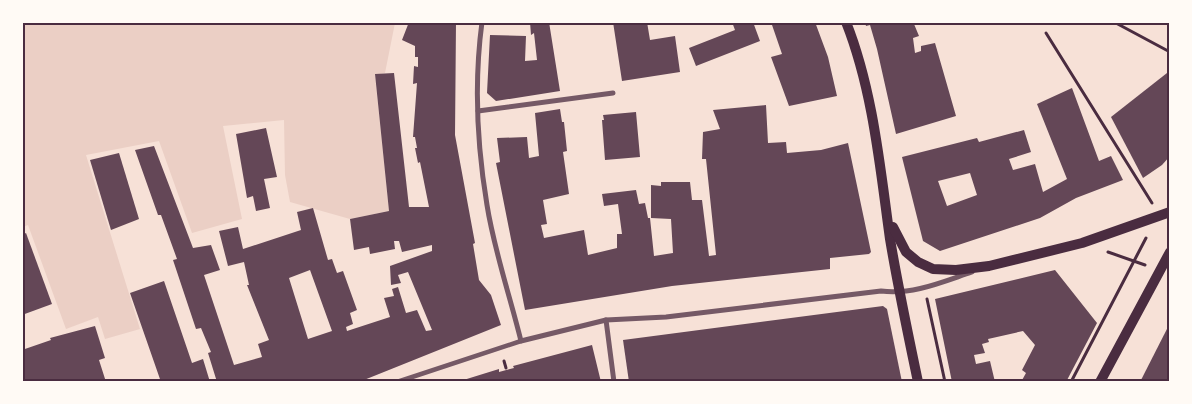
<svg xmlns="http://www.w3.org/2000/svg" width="1192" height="404" viewBox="0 0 1192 404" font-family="Figtree,sans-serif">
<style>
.green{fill:#ebcfc5}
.building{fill:#644757;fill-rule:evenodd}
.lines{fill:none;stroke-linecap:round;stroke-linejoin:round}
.path{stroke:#4a2c40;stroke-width:3}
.pedestrian{stroke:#755966;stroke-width:4.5}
.minor{stroke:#755966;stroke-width:5}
.secondary{stroke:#4a2c40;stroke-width:10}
.neatline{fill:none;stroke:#4a2c40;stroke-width:2}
</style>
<rect width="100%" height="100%" fill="#f7e1d7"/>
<!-- green -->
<polygon class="green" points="23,23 395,23 385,73 375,75 389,211 350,219 290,202 285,175 284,120 223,126 242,219 192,233 159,141 86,155 140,329 105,339 98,317 66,329 28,225 23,227"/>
<!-- building -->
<g class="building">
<path d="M 409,22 L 456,22 L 455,135 L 475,243 L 473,244 L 479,280 L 491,295 L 501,325 L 359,382 L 217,382 L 208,353 L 211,352 L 201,328 L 196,329 L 173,260 L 177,259 L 161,215 L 158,215 L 135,150 L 154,146 L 193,248 L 211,245 L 220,270 L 204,275 L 234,365 L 262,357 L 258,344 L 269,340 L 247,285 L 249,285 L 244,262 L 228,266 L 219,231 L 238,227 L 243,249 L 301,230 L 297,212 L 313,208 L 328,260 L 332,259 L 337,273 L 343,271 L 357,310 L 350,313 L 353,324 L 346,327 L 347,331 L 390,317 L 384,298 L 394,296 L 392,289 L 398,287 L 406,313 L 417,310 L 426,331 L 432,330 L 408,272 L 398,275 L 401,283 L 391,285 L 390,266 L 432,251 L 432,245 L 402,252 L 399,241 L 394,241 L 395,249 L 370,254 L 369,247 L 354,250 L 350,219 L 389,211 L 375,74 L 394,73 L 409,207 L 429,207 L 420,162 L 418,163 L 415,148 L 417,148 L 415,137 L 413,137 L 417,83 L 413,84 L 414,66 L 418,67 L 418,57 L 415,57 L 415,46 L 402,40 ZM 310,270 L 332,331 L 308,339 L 289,278 Z"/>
<polygon points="530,22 549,22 560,91 496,101 487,93 490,35 526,36 525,61 537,60 534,33 531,35"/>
<polygon points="613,22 647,22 650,40 675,36 680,72 622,81"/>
<polygon points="732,22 753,22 760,41 696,66 689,48 735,30"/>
<polygon points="771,22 815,22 828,57 837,96 789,106 771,57 782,54"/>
<polygon points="865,22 917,22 914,24 919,36 913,38 915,53 921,51 921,46 935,43 956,116 896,134 877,49 870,25 866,26"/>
<polygon points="1167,73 1170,76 1170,156 1162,165 1143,178 1111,117"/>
<path d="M 1072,88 L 1099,161 L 1111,156 L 1123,180 L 1076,198 L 1040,218 L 940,251 L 923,241 L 902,157 L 977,138 L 979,142 L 1024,130 L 1031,152 L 1009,159 L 1013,170 L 1035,164 L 1043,192 L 1067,179 L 1037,104 ZM 970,173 L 977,195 L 947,206 L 938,181 Z"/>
<polygon points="766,105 768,143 786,142 787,153 821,150 848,143 871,252 869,254 830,258 830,269 672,286 525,310 496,163 500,162 497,138 527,137 529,158 539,156 535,113 560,109 562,122 564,122 567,151 563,152 569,194 543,200 547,224 541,225 544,238 584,230 588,255 617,248 617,234 622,234 618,204 604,206 602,194 636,190 639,204 645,203 648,218 650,218 654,256 673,253 671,219 651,218 651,185 661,186 661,182 690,182 692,200 702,200 709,256 716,255 706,159 702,159 703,132 720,129 713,110"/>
<polygon points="636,112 640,157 605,160 602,120 604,120 603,115"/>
<polygon points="266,128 277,177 264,179 270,208 256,211 253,196 247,198 236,134"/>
<polygon points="119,153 139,219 111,230 90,160"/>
<polygon points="26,233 52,304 22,315 22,235"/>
<polygon points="1055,270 1097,323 1066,382 1021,382 1026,373 1022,370 1035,345 1023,331 988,339 989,342 982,344 985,353 974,355 976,364 990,361 995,382 952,382 935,299"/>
<polygon points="164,281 192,363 203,359 210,382 161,382 130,293"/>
<polygon points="883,306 887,309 902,382 629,382 623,340"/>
<polygon points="1170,323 1170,382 1140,382"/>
<polygon points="95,326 105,358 99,360 106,382 24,382 22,350 51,340 50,338"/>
<polygon points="592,345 601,382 457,382 499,369 499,372 514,368 513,366"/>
</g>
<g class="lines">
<!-- path -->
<g class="path">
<polyline points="1114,22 1170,52"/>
<polyline points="1046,33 1152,203"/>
<polyline points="1108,252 1145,265"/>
<polyline points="927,299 945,382"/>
<polyline points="504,361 506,368"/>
<polyline points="1071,382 1146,238"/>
</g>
<!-- pedestrian -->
<polyline class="pedestrian" points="397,382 521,341"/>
<!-- minor -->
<g class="minor">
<path d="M 482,22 C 474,82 477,145 487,205 C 494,250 510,296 521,341 L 606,320 L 666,317 L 881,291 C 913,295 942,282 972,272"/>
<polyline points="478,111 613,93"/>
<polyline points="606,320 614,382"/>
</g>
<!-- secondary -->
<g class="secondary">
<path d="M 846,22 C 873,90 880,167 890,239 C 898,287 908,334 918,382"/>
<polyline points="893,227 906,252 918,262 933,269 956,270 989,266 1082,243 1170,212"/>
<polyline points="1100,382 1170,252"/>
</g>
</g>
<!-- border -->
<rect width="1192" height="404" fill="none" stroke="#fffaf5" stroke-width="48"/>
<rect x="24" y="24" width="1144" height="356" class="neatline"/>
</svg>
